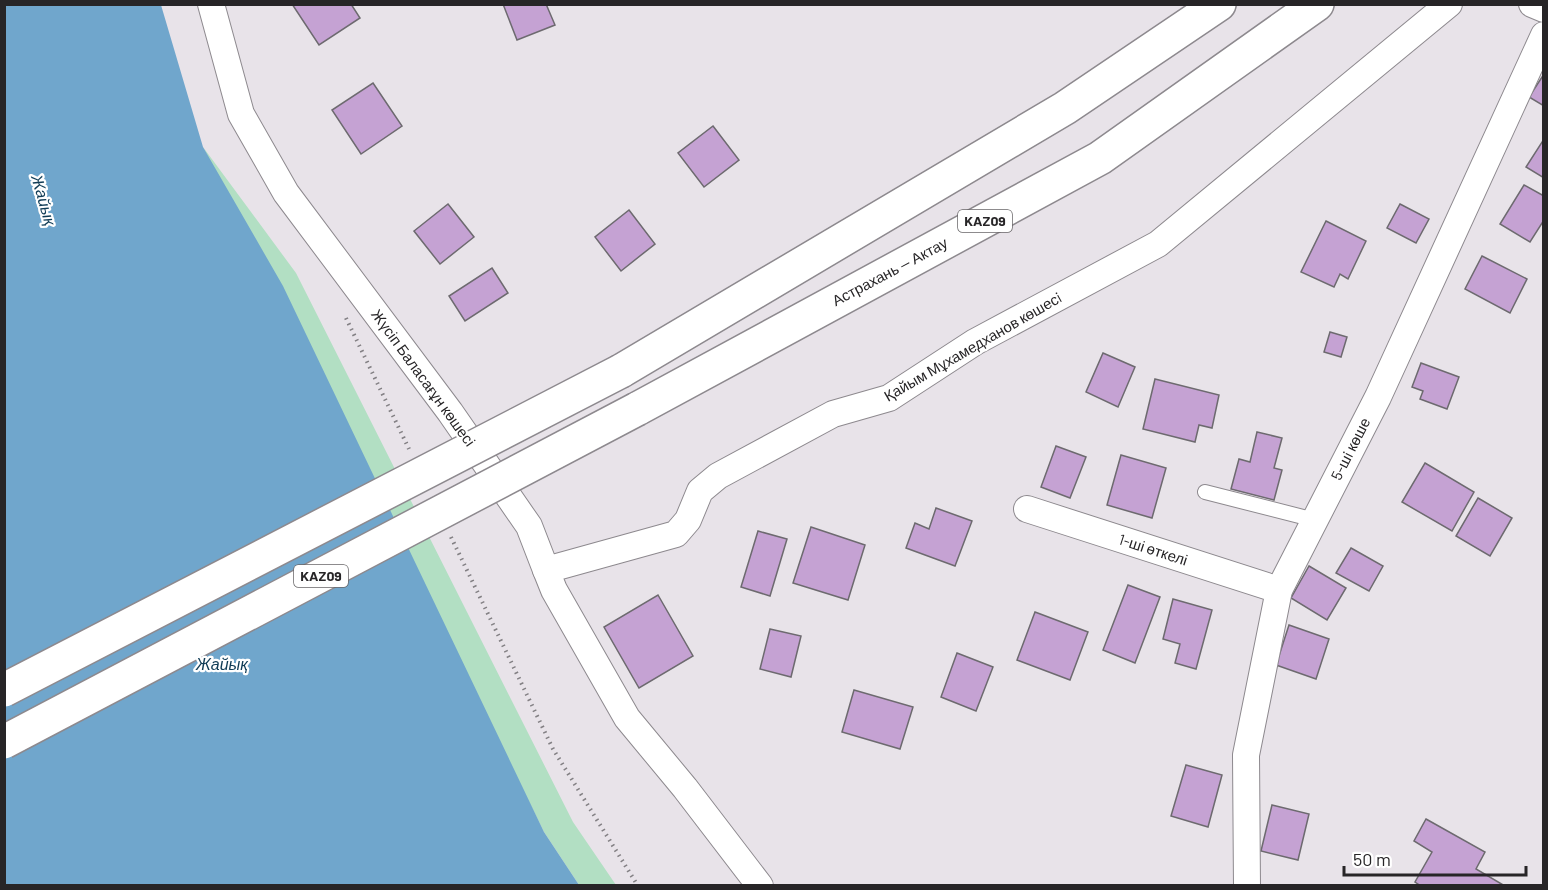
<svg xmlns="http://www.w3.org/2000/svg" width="1548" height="890" viewBox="0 0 1548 890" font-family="Barlow,sans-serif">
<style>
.green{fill:#b2dfc3}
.water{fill:#70a6cc}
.building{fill:#c5a2d3;stroke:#6d6a6f;stroke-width:1.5}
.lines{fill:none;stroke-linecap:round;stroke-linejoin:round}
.service-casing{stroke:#8d898e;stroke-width:16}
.minor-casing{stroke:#8d898e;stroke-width:28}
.trunk-casing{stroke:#8d898e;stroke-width:36}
.path{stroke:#838084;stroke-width:4;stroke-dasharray:1.5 4.5;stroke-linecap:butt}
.service{stroke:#fff;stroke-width:14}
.minor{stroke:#fff;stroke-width:26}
.trunk{stroke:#fff;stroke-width:33}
.trunk-bridge-casing{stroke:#8d898e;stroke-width:36;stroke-linecap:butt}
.trunk-bridge{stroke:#fff;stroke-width:33}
.labels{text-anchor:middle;stroke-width:4.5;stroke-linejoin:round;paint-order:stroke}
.shield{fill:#fff;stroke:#686668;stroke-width:1.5}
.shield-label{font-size:14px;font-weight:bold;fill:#272527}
.street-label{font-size:15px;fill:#272527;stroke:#fff}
.water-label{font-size:16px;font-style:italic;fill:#103c56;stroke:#fff}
</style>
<rect width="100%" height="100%" fill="#e8e3e9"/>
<!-- green -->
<polygon class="green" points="203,147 296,273 573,822 616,885 579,885 544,832"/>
<!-- water -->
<polygon class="water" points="5,5 161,5 203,147 283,286 544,832 579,885 5,886"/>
<!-- building -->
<g class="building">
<polygon points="292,4 351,4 360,18 319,45"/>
<polygon points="503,4 546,4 555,25 517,40"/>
<polygon points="1544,74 1544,106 1529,97"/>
<polygon points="373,83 402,126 361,154 332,110"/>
<polygon points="713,126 739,160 704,187 678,153"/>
<polygon points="1544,139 1544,178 1526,167"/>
<polygon points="1524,185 1544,196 1544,220 1530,242 1500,224"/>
<polygon points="448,204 474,237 440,264 414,231"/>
<polygon points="1400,204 1429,219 1416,243 1387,228"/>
<polygon points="629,210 655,244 621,271 595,237"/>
<polygon points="1326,221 1366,241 1348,279 1340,274 1334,287 1301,272"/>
<polygon points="1482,256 1527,279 1510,313 1465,289"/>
<polygon points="492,268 508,293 465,321 449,296"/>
<polygon points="1330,332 1347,337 1341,357 1324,352"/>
<polygon points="1103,353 1135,367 1118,407 1086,392"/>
<polygon points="1421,363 1459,377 1447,409 1420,399 1423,391 1412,387"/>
<polygon points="1155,379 1219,395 1212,428 1199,425 1195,442 1143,429"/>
<polygon points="1257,432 1282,438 1274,468 1282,470 1274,500 1231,489 1239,459 1250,462"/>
<polygon points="1056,446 1086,457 1070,498 1041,487"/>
<polygon points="1121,455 1166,468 1152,518 1107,505"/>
<polygon points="1425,463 1474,492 1452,531 1402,502"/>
<polygon points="1478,498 1512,518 1490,556 1456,536"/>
<polygon points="936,508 972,521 955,566 906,548 915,523 929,529"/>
<polygon points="811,527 865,545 848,600 793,583"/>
<polygon points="758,531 787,539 770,596 741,587"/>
<polygon points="1351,548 1383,566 1369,591 1336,573"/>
<polygon points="1309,566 1346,588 1327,620 1291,598"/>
<polygon points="1128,585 1160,597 1135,663 1103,650"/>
<polygon points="658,595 693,656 639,688 604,627"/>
<polygon points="1173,599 1212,610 1196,669 1175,663 1180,644 1163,639"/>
<polygon points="1035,612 1088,632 1070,680 1017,660"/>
<polygon points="1289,625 1329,639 1316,679 1276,665"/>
<polygon points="770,629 801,636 791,677 760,669"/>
<polygon points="957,653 993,667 976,711 941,697"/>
<polygon points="854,690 913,707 900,749 842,732"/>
<polygon points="1186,765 1222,775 1208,827 1171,816"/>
<polygon points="1272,805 1309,814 1298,860 1261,851"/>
<polygon points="1426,819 1485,852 1476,869 1505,886 1421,886 1415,882 1432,852 1414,841"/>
</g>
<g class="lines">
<!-- service casing -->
<g class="service-casing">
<polyline id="service" points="1205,492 1315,520"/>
</g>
<!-- minor casing -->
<g class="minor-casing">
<g id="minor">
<polyline points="211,4 241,114 286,193 450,412 529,526 546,570"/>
<polyline points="1532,4 1544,9"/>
<polyline points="1027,509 1279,590"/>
<polyline points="760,886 685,788 627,718 554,590 546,570 676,534 688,520 700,491 718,476 833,414 889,398 975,342 1158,244 1449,4"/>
<polyline points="1247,886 1246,755 1279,590 1378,397 1544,35"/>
</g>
</g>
<!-- trunk casing -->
<g class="trunk-casing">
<g id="trunk">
<polyline points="621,371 1065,108 1219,4"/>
<polyline points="637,409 1100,158 1317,4"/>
</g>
</g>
<!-- path -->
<g class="path">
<polyline points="346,318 409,449"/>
<polyline points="451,537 553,749 638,886"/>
</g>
<!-- service -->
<use href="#service" class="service"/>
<!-- minor -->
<use href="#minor" class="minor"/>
<!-- trunk -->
<use href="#trunk" class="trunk"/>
<!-- trunk-bridge casing -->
<g class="trunk-bridge-casing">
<g id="trunk-bridge">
<polyline points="4,690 621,371"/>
<polyline points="4,742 637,409"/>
</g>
</g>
<!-- trunk-bridge -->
<use href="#trunk-bridge" class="trunk-bridge"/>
</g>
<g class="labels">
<!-- shield labels -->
<g class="shield">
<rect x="958" y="210" width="54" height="22" rx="4.5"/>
<rect x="294" y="565" width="54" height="22" rx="4.5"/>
</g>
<g class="shield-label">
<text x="985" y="226">KAZ09</text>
<text x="321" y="581">KAZ09</text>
</g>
<!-- street labels -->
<g class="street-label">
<text transform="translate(890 272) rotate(-28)" y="5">Астрахань — Актау</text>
<text transform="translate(973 347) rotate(-30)" y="5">Қайым Мұхамедханов көшесi</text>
<text transform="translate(423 378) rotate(54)" y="5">Жүсіп Баласағұн көшесі</text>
<text transform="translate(1351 449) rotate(-63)" y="5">5-шi көше</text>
<text transform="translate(1153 550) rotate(18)" y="5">1-ші өткелі</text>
</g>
<!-- water labels -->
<g class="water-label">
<text transform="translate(44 200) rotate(74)" y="6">Жайық</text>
<text x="222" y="670">Жайық</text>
</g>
</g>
<!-- border -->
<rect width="1548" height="890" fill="none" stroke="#272527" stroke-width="12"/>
<!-- scale -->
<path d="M1344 866v9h182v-9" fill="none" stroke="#272527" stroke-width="3"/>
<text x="1353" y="866" font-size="18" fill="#272527" stroke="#ffffff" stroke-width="4.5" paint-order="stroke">50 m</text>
</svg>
